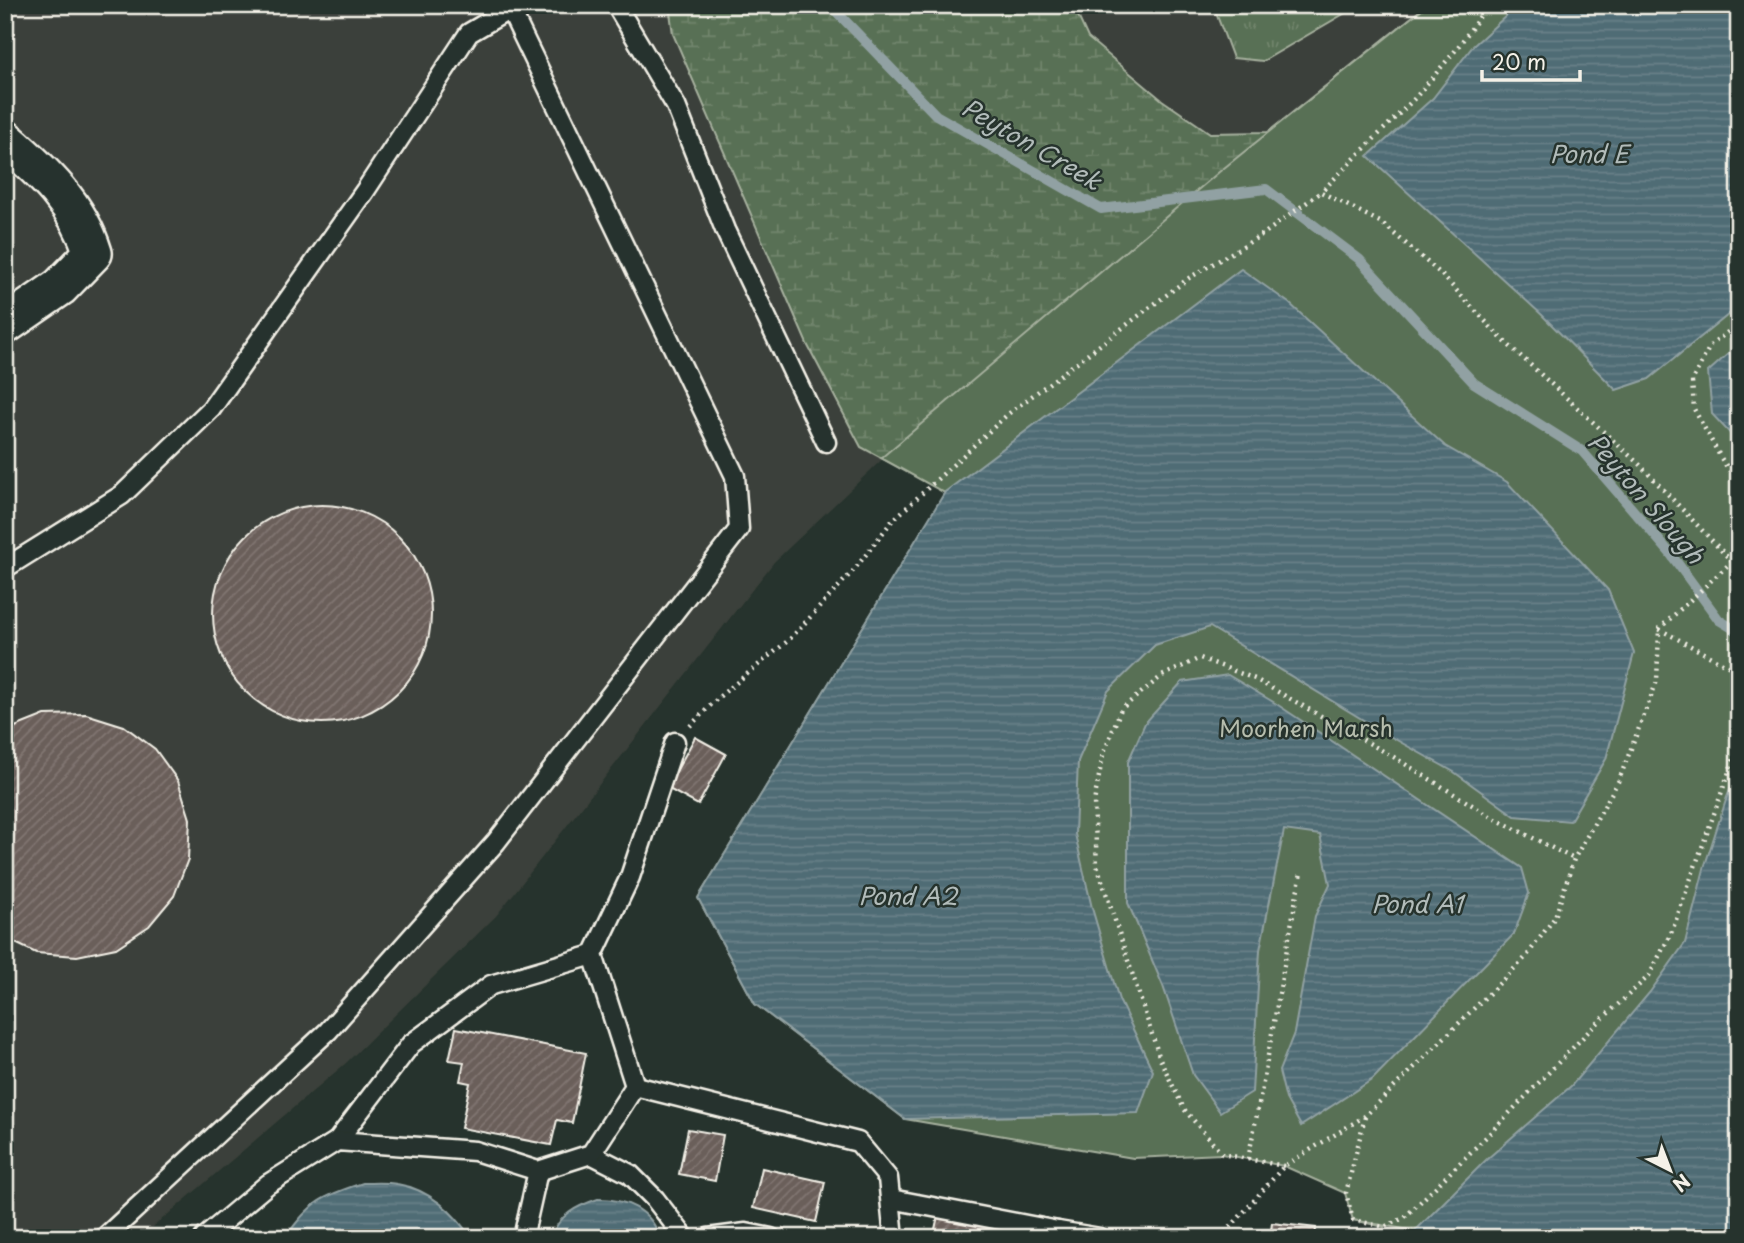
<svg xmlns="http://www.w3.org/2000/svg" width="1744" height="1243" viewBox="0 0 1744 1243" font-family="'Playpen Sans',sans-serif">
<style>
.built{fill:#3b403a}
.grass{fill:url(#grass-tufts);stroke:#a6b09e;stroke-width:2}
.wetland{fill:url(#wetland-marsh);stroke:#a6b09e;stroke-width:2}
.park{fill:#587054;stroke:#a6b09e;stroke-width:2}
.water{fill:url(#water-rules);stroke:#91a1a3;stroke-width:2}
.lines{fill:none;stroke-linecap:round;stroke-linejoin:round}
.stream{stroke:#91a1a3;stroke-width:10}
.building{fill:url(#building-hatch);stroke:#f4f1e8;stroke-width:2}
.service-casing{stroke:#f4f1e8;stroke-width:23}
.minor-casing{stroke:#f4f1e8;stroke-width:42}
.path{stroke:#f4f1e8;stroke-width:4.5;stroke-dasharray:2 5;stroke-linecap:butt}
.service{stroke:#26332d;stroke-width:18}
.minor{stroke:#26332d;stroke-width:37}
.labels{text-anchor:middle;stroke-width:5;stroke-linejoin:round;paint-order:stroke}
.park-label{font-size:23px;fill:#b6bdad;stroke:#26332d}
.water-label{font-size:24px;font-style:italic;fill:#b2bcba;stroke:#26332d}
</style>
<defs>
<pattern id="grass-tufts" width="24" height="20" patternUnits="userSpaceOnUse" patternTransform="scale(1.75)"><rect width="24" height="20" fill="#587054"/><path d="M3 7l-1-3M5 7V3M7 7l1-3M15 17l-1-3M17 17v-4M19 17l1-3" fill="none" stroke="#71856d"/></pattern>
<pattern id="wetland-marsh" width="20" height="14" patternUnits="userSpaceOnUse" patternTransform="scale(1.75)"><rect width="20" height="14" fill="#587054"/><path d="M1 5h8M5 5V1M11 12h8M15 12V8" fill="none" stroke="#71856d"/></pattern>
<pattern id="water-rules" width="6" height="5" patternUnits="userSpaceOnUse" patternTransform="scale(1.75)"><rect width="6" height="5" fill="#4f6c75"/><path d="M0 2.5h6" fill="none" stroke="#698189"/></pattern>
<pattern id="building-hatch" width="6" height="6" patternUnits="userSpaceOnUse" patternTransform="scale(1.75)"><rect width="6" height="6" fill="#6b5f5a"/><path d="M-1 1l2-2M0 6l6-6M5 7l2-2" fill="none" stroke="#817672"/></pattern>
</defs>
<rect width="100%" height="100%" fill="#26332d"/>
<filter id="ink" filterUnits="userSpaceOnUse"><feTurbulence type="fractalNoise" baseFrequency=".0143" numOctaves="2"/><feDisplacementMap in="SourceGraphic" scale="14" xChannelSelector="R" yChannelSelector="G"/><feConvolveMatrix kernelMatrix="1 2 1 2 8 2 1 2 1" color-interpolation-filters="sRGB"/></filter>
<g filter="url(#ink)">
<!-- built -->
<polygon class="built" points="5,5 1427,5 1219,172 910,433 774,562 496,916 346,1063 140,1238 5,1238"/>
<!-- grass -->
<polygon class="grass" points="1213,5 1359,5 1263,61 1233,58"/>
<!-- wetland -->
<polygon class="wetland" points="669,5 1073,5 1088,38 1162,100 1210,133 1268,132 1427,5 1384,1227 1353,1220 1346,1193 945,492 861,447 807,344 673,34"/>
<!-- park -->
<polygon class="park" points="1427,5 1739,5 1739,1238 1418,1238 1415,1231 1353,1220 1345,1193 1284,1166 1222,1154 1133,1158 905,1119 755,1004 698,898 945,493 881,458 1219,172"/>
<!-- water -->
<g class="water">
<polygon points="1518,5 1739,5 1739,306 1649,379 1616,390 1542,315 1368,156 1433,98 1473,46"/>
<polygon points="1241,269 1289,303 1445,446 1507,482 1608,590 1634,653 1606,759 1570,821 1515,816 1454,772 1393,738 1210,627 1155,645 1108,691 1078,761 1075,834 1092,908 1119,1000 1153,1071 1138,1113 905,1119 755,1004 698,898 945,492"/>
<polygon points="1739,344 1739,443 1712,414 1708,372"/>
<polygon points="1228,675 1275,703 1522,868 1529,893 1514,934 1373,1079 1301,1126 1286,1099 1279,1071 1294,1033 1315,916 1330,884 1320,835 1284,830 1260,950 1252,1092 1220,1112 1193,1075 1163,986 1128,903 1128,762 1145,723 1182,682"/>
<polygon points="1739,769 1739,1238 1418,1238 1415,1231 1487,1159 1571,1086 1650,992 1685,943 1705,865 1727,797"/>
<path d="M 363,1183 C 374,1183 386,1182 397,1184 C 429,1189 454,1212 471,1238 L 285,1238 C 310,1202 322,1196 363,1183 Z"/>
<path d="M 598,1199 C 625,1199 651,1209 660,1238 L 551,1238 C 558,1215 577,1206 598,1199 Z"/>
</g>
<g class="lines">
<!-- stream -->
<polyline class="stream" points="830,5 936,115 1101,209 1266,189 1359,259 1474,383 1582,451 1670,553 1719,620 1739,632"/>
</g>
<!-- building -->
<g class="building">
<circle cx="322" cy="614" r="109"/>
<polygon points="86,714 124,726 155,749 178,781 190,819 188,859 174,896 149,926 116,948 77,956 36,953 5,938 5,731 45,715"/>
<polygon points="695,737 726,754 698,805 667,788"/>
<polygon points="456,1028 586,1053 572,1123 557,1120 551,1145 461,1128 470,1083 460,1081 464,1062 449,1060"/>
<polygon points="688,1129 723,1135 715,1181 679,1174"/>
<polygon points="762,1168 825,1182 816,1222 753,1208"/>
<polygon points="938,1216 1035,1238 933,1238"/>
<polygon points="1272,1223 1316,1228 1315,1238 1270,1238"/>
</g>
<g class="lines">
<!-- service casing -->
<g class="service-casing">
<g id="service">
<polyline points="616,5 676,106 725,230 826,442"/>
<polyline points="5,568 122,495 211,409 365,191 469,33 510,9 735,476 739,529 496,842 328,1031 104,1238"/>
<polyline points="635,1086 858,1142 888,1178 894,1238"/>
<polyline points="337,1141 411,1044 491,985 593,955"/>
<polyline points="591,1154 630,1174 655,1199 685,1238"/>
<polyline points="891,1199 1058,1231 1056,1238"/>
<polyline points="1058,1231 1100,1238"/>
<polyline points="204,1238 268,1184 337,1141 475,1151 538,1171 591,1154 635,1086 593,955 630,877 675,742"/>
<polyline points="523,1238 538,1171"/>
<polyline points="708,1238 746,1233 771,1238"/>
</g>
</g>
<!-- minor casing -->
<g class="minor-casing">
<path id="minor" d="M 5,139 C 43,172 78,204 93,253 L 60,287 L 5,325"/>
</g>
<!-- path -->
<g class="path">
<polyline points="1488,5 1455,51 1415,98 1321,192 1382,223 1441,274 1502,339 1640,465 1739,569"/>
<polyline points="1739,323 1710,346 1692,381 1694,409 1721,458 1739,485"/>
<polyline points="1659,629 1739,555"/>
<polyline points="690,726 720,696 789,640 854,570 892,521 1008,414 1189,278 1265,233 1321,192"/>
<polyline points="1365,1117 1346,1193 1353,1220 1384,1227 1404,1218 1488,1135 1589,1031 1649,976 1672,931 1739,744"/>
<path d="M 1248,1159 C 1268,1063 1283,967 1301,872"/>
<polyline points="1284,1166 1222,1154 1184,1109 1160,1059 1097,865 1094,802 1103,755 1121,709 1162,676 1200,658 1255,679 1392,756 1490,816 1574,859"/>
<polyline points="1221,1238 1284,1166 1365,1116 1526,957 1555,917 1574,859 1619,780 1657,681 1659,629 1739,672"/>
</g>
<!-- service -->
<use href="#service" class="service"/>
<!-- minor -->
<use href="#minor" class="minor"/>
</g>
</g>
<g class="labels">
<!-- park labels -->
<g class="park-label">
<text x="1306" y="737">Moorhen Marsh</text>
</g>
<!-- water labels -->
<g class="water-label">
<text transform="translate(1031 145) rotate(30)" y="8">Peyton Creek</text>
<text x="1589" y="163">Pond E</text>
<text transform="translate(1645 499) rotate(49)" y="8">Peyton Slough</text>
<text x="908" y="905">Pond A2</text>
<text x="1417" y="913">Pond A1</text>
</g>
</g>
<!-- margin -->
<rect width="1744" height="1243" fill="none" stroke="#26332d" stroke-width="28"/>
<rect x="14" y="14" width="1716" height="1215" fill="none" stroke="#f4f1e8" stroke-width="2.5" filter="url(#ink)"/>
<!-- north arrow -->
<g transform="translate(1670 1170) rotate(138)" stroke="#26332d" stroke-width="5" paint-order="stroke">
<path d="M0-5L12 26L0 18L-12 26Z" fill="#f4f1e8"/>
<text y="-10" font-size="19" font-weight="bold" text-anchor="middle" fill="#f4f1e8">N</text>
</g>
<!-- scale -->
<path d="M1482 70v10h98v-10" fill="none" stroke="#f4f1e8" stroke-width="3.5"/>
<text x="1492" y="70" font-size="21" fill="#f4f1e8" stroke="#26332d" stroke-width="5" paint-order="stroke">20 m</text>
</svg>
